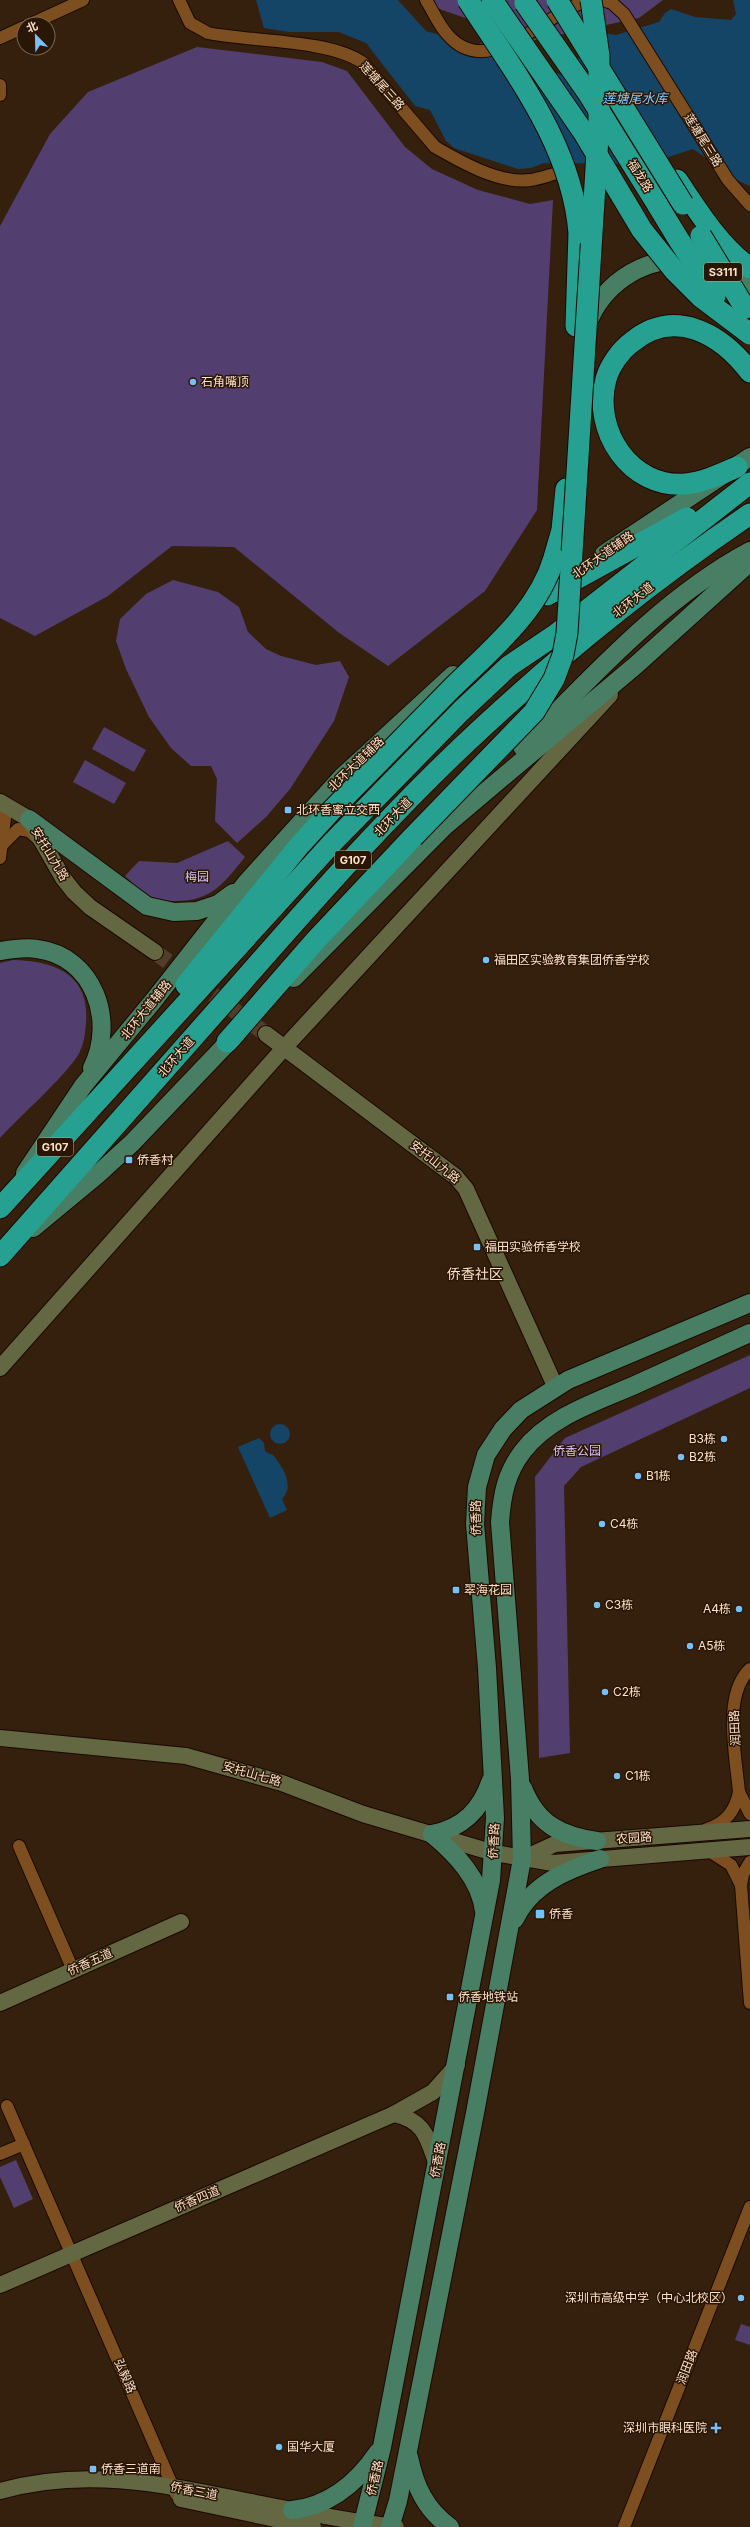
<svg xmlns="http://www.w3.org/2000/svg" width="750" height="2527" viewBox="0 0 750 2527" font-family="Inter,'Noto Sans SC',sans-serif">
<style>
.green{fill:#533f6f}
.water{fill:#154566}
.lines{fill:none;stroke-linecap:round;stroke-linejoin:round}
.secondary-tunnel{stroke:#523d29;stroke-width:16;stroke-dasharray:16 8;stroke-linecap:butt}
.street-casing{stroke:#1b0900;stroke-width:14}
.secondary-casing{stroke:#1b0900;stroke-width:18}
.primary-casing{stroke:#1b0900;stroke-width:20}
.highway-casing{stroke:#1b0900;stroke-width:23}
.street{stroke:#7d4e20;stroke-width:12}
.secondary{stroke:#636742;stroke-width:16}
.primary{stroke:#487f64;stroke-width:18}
.highway{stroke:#25a091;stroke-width:21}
.highway-bridge-casing{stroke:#1b0900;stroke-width:23;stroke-linecap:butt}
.highway-bridge{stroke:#25a091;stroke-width:21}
.poi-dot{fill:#77c0f7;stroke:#2a1604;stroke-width:1.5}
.labels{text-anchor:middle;stroke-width:3;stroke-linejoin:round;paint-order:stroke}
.shield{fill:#2a1604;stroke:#bda38e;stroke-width:1}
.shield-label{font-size:11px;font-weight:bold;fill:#fce0c9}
.street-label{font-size:12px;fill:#fce0c9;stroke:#2a1604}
.poi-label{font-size:12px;fill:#fce0c9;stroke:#2a1604;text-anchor:start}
.park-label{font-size:12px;fill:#d6c2f6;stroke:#2a1604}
.water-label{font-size:13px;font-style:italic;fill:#88cbff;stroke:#2a1604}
.quarter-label{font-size:14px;fill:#fce0c9;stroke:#2a1604}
</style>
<rect width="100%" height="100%" fill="#34200d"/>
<!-- green -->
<g class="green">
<polygon points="426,0 663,0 639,18 531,41 431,6"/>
<polygon points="197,47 322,62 347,71 405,147 432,169 478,190 530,204 553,200 537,510 485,591 388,666 338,632 234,547 172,546 108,596 35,636 0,618 0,226 50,134 88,92"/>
<polygon points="173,580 218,592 239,607 248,632 266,649 281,656 316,665 340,661 349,677 334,721 290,789 266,817 237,843 215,821 217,779 211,766 191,766 171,748 149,717 126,669 116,641 120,619 146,594"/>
<polygon points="104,727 146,750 134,772 92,749"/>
<polygon points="85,760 126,783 114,804 73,782"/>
<path d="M 228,841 L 245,857 C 224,883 212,901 175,901 C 167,901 156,900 148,896 C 140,892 132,882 125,876 L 139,861 L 177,863 Z"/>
<path d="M 13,960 C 55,961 90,974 86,1023 C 85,1037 83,1050 74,1061 C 53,1088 24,1112 0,1138 L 0,963 Z"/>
<polygon points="750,1355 750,1388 581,1467 564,1486 570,1753 539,1758 535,1477 565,1438"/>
<polygon points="16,2160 33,2199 14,2208 0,2177 0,2167"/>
<polygon points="741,2324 750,2327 750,2345 735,2340"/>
</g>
<!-- water -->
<g class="water">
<polygon points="256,0 398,0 426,31 451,38 465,49 483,42 562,75 603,33 616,35 659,22 665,13 671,9 695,17 731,20 736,14 733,0 750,0 750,186 739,181 693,149 647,164 544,163 531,168 518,169 454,148 446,141 430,110 415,106 366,43 339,32 289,32 264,28"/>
<circle cx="280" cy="1434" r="10"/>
<path d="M 259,1438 L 264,1443 L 265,1451 C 267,1453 272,1454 273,1455 C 283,1467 295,1486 282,1499 L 287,1510 L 270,1518 L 238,1447 Z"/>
</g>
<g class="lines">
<!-- secondary-tunnel -->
<polyline class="secondary-tunnel" points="155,952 266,1034"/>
<!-- street casing -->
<g class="street-casing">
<g id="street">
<path d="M 179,0 L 190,23 L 208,33 C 251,42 329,39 363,63 L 435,147 C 461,162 499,184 530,180 C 539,179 549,175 558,173"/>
<path d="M 426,0 C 433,11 438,24 447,34 C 489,84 546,10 591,0"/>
<polyline points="602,0 612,3 624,14 728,180 750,205"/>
<polyline points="31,24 83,0"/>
<polyline points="0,38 24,27"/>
<polyline points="0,85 0,95"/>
<polyline points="0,805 5,818 0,858"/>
<polyline points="3,844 18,829 29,831 38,839"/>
<polyline points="739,1792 750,1814"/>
<path d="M 707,1829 C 726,1823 735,1811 739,1792 C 736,1757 722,1695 750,1669"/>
<polyline points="19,1846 73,1970"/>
<polyline points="709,1851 731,1865 741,1885"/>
<polyline points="750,1862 743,1874 741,1885 750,2003"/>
<polyline points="7,2106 176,2494"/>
<polyline points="0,2154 24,2144"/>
<polyline points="624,2527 750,2207"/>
</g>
</g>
<!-- secondary casing -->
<g class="secondary-casing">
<g id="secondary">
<polyline points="0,802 29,819 63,878 74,892 90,907 155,952"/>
<polyline points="266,1034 456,1177 466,1189 556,1388"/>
<polyline points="0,1368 284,1048 610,695"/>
<polyline points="0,1738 186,1756 282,1783 363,1814 494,1853 553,1863 750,1847"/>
<polyline points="522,1859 555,1844 750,1829"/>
<polyline points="0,2003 181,1922"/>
<path d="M 394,2114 C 425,2121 427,2137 437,2165"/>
<polyline points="0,2285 394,2114 433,2092 457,2065"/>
<path d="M 0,2491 C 85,2467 162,2484 246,2501 C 296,2511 346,2521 396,2527"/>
<polyline points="181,2499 313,2527"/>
</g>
</g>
<!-- primary casing -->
<g class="primary-casing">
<g id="primary">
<polyline points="721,270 750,290"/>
<path d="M 587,325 C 602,286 638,260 680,260"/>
<polyline points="604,554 750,457"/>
<path d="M 522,747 C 592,677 662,598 750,551"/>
<polyline points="29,819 147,906 174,912 197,911 218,904 233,893"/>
<path d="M 0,951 C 12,949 25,947 37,949 C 94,956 116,1021 92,1068"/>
<polyline points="294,978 446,825 636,665 750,562"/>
<polyline points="25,1173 83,1086 154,1000 246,883 342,777 453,675"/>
<polyline points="33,1228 97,1175 132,1143 237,1033"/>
<path d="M 523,1788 C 537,1824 561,1836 597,1841"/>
<path d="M 432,1834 C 456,1854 480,1879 484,1911"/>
<path d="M 432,1834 C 463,1828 481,1810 491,1780"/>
<path d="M 515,1919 C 531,1885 566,1870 600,1859"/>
<path d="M 409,2457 C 415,2486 425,2509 450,2527"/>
<path d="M 292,2510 C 330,2506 357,2483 378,2452"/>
<polyline points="362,2527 382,2447 491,1880 495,1818 487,1668 475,1524 477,1487 486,1455 503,1429 521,1410 568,1380 750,1303"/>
<path d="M 390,2527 L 398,2501 L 475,2113 L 522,1859 L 520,1779 L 500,1522 C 502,1495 506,1473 523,1451 C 550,1416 597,1402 637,1384 C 674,1367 712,1350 750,1333"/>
</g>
</g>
<!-- highway casing -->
<g class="highway-casing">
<g id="highway">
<path d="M 677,180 C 698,211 719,246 750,268"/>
<polyline points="657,204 677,237"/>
<polyline points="576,326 579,233"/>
<path d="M 737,467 C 721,474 704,482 686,484 C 630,489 592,430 606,379 C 610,365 621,350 632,342 C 675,307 721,334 750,372"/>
<polyline points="554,558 562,530 566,489"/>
<polyline points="547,595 687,518"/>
<polyline points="186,985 299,846 330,812"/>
<polyline points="227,1042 316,940 413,837"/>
<polyline points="0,1208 332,843 461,711 509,666 555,635 750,483"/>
<path d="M 0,1256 C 81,1164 162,1072 243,981 C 320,893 398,805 484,726 C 567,649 656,578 750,514"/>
</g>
</g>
<!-- street -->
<use href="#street" class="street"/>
<!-- secondary -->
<use href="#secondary" class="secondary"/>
<!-- primary -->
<use href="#primary" class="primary"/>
<!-- highway -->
<use href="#highway" class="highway"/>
<!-- highway-bridge casing -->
<g class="highway-bridge-casing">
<g id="highway-bridge">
<path d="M 468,0 C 514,72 572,145 579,233"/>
<polyline points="492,0 584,133 642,230 674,270 701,297 750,334"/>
<polyline points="557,0 683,204"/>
<polyline points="525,3 588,93 657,204"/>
<polyline points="701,236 745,308"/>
<polyline points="677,237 715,296"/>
<path d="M 330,812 C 370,771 410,731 450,690 C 489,651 538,613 554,558"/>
<polyline points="413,837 534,712 554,679 563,655 567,633 599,121 599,56 591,0"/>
</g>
</g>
<!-- highway-bridge -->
<use href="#highway-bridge" class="highway-bridge"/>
</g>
<!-- markers -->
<g class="poi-dot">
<circle cx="193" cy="382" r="4"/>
<rect x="284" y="806" width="8" height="8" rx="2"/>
<circle cx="486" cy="960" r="4"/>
<rect x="125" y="1156" width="8" height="8" rx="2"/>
<rect x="473" y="1243" width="8" height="8" rx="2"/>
<circle cx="724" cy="1439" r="4"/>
<circle cx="681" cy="1457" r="4"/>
<circle cx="638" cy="1476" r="4"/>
<circle cx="602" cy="1524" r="4"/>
<rect x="452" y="1586" width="8" height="8" rx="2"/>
<circle cx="597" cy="1605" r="4"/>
<circle cx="739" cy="1609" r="4"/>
<circle cx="690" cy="1646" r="4"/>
<circle cx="605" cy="1692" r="4"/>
<circle cx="617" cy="1776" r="4"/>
<rect x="535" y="1909" width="10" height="10" rx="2"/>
<rect x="446" y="1993" width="8" height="8" rx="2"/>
<circle cx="741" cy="2298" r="4"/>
<path d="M714 2422h4v4h4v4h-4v4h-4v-4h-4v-4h4z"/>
<circle cx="279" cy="2447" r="4"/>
<rect x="89" y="2465" width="8" height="8" rx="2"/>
</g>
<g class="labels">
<!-- shield labels -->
<g class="shield">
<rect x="704" y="263" width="38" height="18" rx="3"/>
<rect x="335" y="851" width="36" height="18" rx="3"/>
<rect x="37" y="1138" width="36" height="18" rx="3"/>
</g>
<g class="shield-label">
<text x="723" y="276">S3111</text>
<text x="353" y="864">G107</text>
<text x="55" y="1151">G107</text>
</g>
<!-- street labels -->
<g class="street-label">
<text transform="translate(382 86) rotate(48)" y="4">莲塘尾三路</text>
<text transform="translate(703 140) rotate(58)" y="4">莲塘尾三路</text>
<text transform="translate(640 176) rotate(58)" y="4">福龙路</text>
<text transform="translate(603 555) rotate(-35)" y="4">北环大道辅路</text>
<text transform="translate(633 600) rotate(-38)" y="4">北环大道</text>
<text transform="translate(356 764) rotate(-44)" y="4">北环大道辅路</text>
<text transform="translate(393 817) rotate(-46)" y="4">北环大道</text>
<text transform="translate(50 854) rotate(59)" y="4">安托山九路</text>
<text transform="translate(146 1010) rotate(-51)" y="4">北环大道辅路</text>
<text transform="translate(176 1057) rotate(-49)" y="4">北环大道</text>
<text transform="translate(435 1162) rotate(39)" y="4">安托山九路</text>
<text transform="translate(476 1518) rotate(-90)" y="4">侨香路</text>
<text transform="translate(735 1728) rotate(-93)" y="4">润田路</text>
<text transform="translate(252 1774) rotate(16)" y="4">安托山七路</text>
<text transform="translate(634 1838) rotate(-4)" y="4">农园路</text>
<text transform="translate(494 1841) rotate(-87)" y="4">侨香路</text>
<text transform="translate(90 1962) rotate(-24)" y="4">侨香五道</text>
<text transform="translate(438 2160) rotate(-79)" y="4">侨香路</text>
<text transform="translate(197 2199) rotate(-23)" y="4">侨香四道</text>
<text transform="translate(687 2367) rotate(-69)" y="4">润田路</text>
<text transform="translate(125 2376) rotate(67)" y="4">弘毅路</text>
<text transform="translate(375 2478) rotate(-77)" y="4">侨香路</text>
<text transform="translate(194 2491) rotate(11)" y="4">侨香三道</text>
</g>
<!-- poi labels -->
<g class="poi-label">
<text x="201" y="386">石角嘴顶</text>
<text x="296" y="814">北环香蜜立交西</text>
<text x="494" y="964">福田区实验教育集团侨香学校</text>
<text x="137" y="1164">侨香村</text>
<text x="485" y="1251">福田实验侨香学校</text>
<text x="716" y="1443" text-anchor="end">B3栋</text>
<text x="689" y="1461">B2栋</text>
<text x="646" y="1480">B1栋</text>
<text x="610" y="1528">C4栋</text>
<text x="464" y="1594">翠海花园</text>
<text x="605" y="1609">C3栋</text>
<text x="731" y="1613" text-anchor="end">A4栋</text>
<text x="698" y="1650">A5栋</text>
<text x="613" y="1696">C2栋</text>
<text x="625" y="1780">C1栋</text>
<text x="549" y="1918">侨香</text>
<text x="458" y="2001">侨香地铁站</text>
<text x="733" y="2302" text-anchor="end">深圳市高级中学（中心北校区）</text>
<text x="707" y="2432" text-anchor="end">深圳市眼科医院</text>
<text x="287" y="2451">国华大厦</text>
<text x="101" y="2473">侨香三道南</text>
</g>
<!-- park labels -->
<g class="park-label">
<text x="197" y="881">梅园</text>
<text x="577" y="1455">侨香公园</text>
</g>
<!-- water labels -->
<g class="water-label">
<text x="635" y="103">莲塘尾水库</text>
</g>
<!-- quarter labels -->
<g class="quarter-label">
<text x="475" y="1279">侨香社区</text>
</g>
</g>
<!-- north arrow -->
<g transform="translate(36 36) rotate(337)"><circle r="19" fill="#2a1604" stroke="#7e6753"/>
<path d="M0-3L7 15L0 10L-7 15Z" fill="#77c0f7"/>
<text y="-6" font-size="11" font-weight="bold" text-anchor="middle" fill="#fce0c9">北</text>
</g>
</svg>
